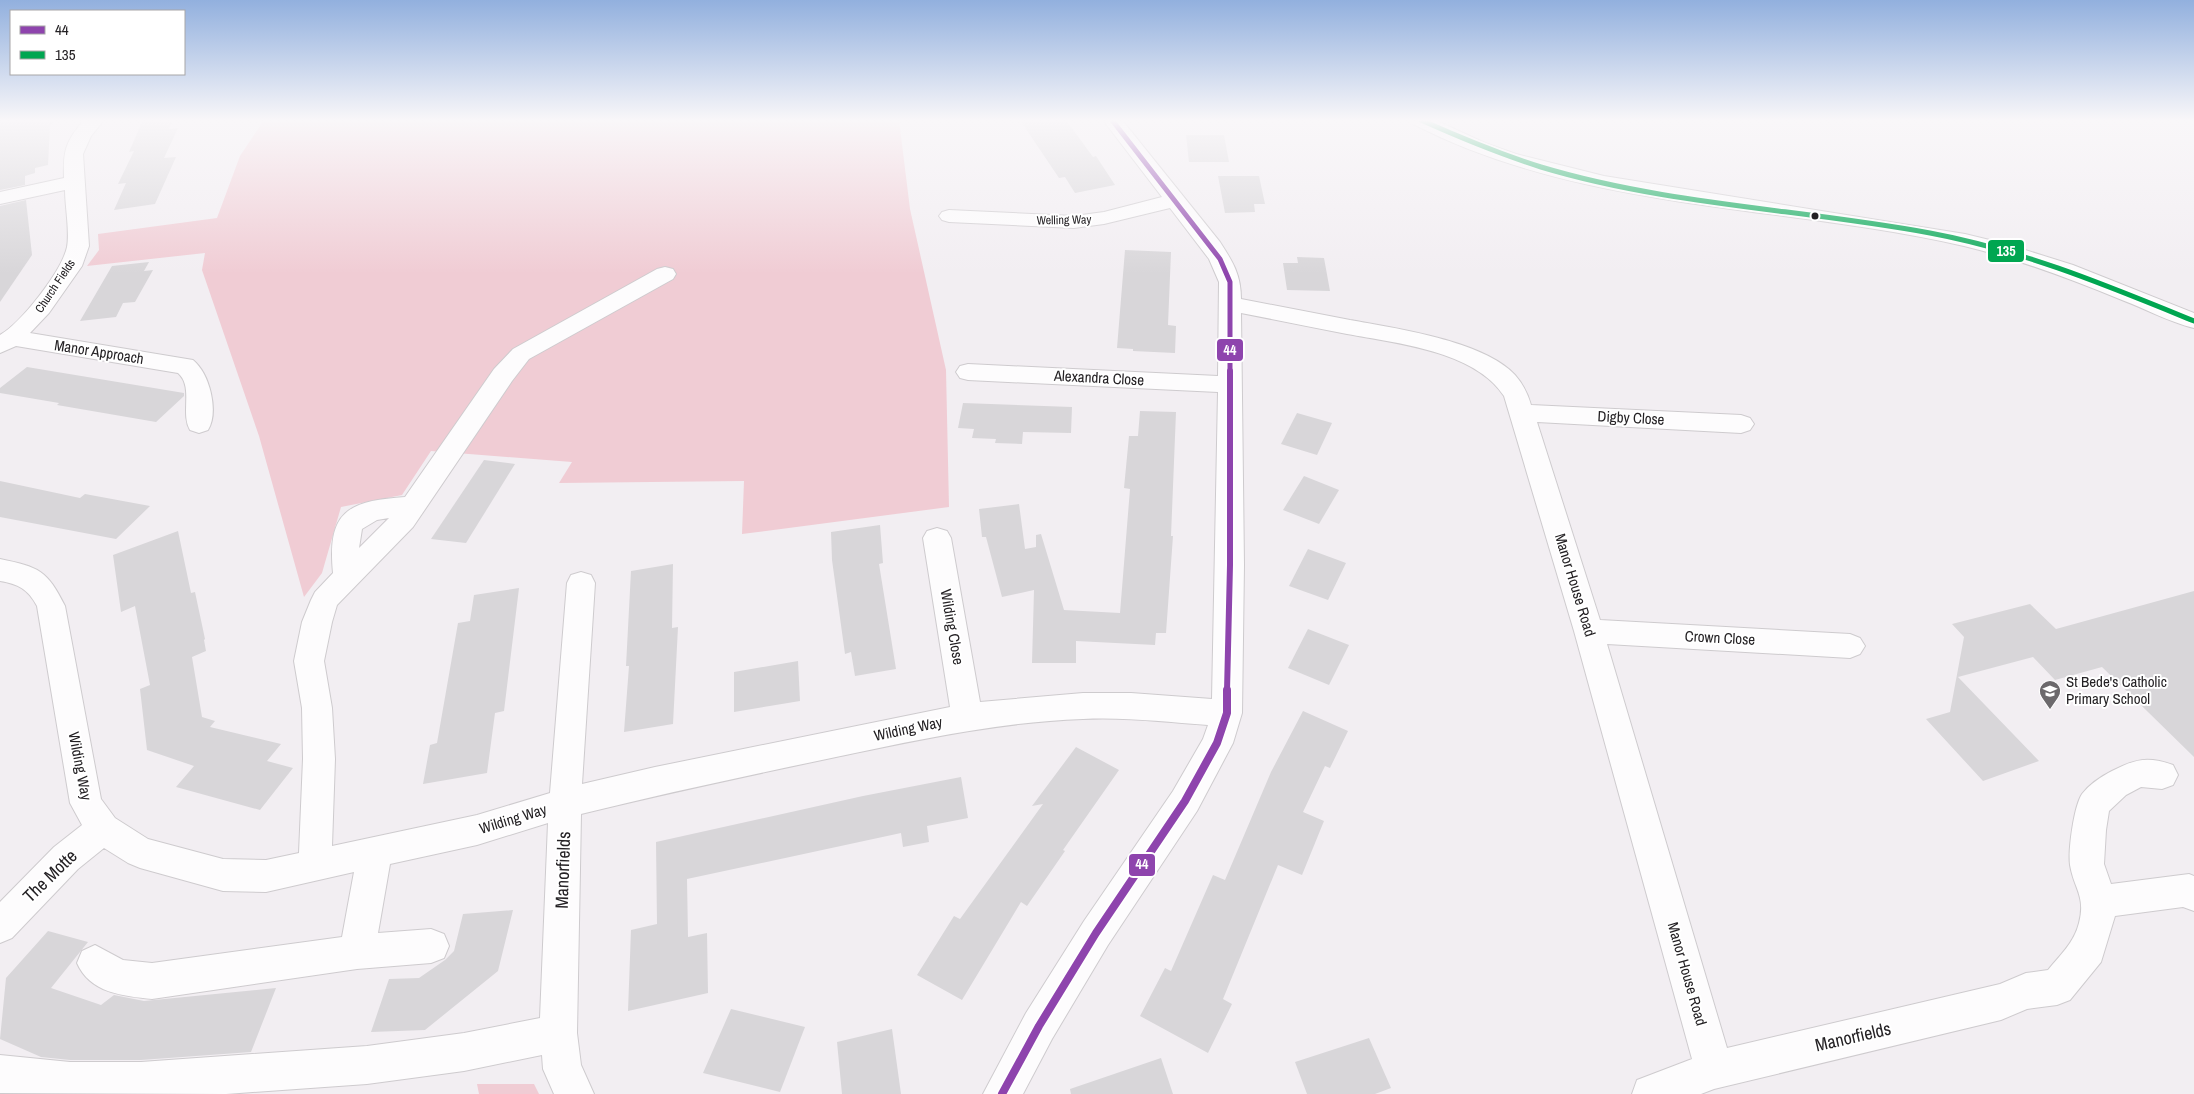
<svg xmlns="http://www.w3.org/2000/svg" width="2194" height="1094" viewBox="0 0 2194 1094" font-family="'Archivo Narrow',sans-serif">
<style>
.green{fill:#f0ccd4}
.building{fill:#d8d6d9}
.lines{fill:none;stroke-linecap:round;stroke-linejoin:round}
.minor-casing{stroke:#cecbce;stroke-width:2}
.minor{fill:#fdfcfd;fill-rule:evenodd}
.bus-1-far2-casing{stroke:#fff;stroke-width:8}
.bus-1-far1-casing{stroke:#fff;stroke-width:10}
.bus-1-casing{stroke:#fff;stroke-width:11}
.bus-2-casing{stroke:#fff;stroke-width:8}
.bus-1-far2{stroke:#8e44ad;stroke-width:5}
.bus-1-far1{stroke:#8e44ad;stroke-width:6}
.bus-1{stroke:#8e44ad;stroke-width:8}
.bus-2{stroke:#00a651;stroke-width:5}
.bus-dot{fill:#242124;stroke:#fff;stroke-width:2}
.labels{text-anchor:middle;stroke-width:4;stroke-linejoin:round;paint-order:stroke}
.far-street-label{font-size:12px;fill:#242124;stroke:#fff}
.street-label{font-size:15px;fill:#242124;stroke:#fff}
.poi-label{font-size:15px;fill:#242124;stroke:#fff;text-anchor:start}
.near-street-label{font-size:18px;fill:#242124;stroke:#fff}
.line-badge{stroke:#fff;stroke-width:2}
.badge-label{font-size:14px;text-anchor:middle;font-weight:bold;fill:#fff}
</style>
<rect width="100%" height="100%" fill="#f2eef2"/>
<!-- green -->
<g class="green">
<polygon points="264,120 899,120 910,209 946,370 949,507 742,534 744,481 559,483 572,462 431,451 402,495 341,507 322,573 304,597 259,436 202,270 205,253 87,266 99,250 98,234 217,218 240,156"/>
<polygon points="477,1084 534,1084 539,1094 479,1094"/>
</g>
<!-- building -->
<g class="building">
<polygon points="0,120 56,120 50,126 48,165 35,168 35,173 25,176 25,185 0,190"/>
<polygon points="143,120 173,120 169,129 178,128 164,158 176,157 155,204 114,210 126,183 118,184 134,151 129,152"/>
<polygon points="1020,120 1066,120 1093,157 1096,156 1115,185 1075,193 1065,177 1059,178"/>
<polygon points="1186,135 1224,135 1229,162 1189,162"/>
<polygon points="1218,176 1259,176 1265,204 1254,204 1255,212 1225,213"/>
<polygon points="26,200 32,255 0,302 0,206"/>
<polygon points="1125,250 1171,252 1168,325 1176,326 1175,353 1133,351 1133,349 1117,348"/>
<polygon points="1297,257 1324,258 1330,291 1287,290 1283,263 1298,263"/>
<polygon points="149,262 144,271 153,270 135,302 123,303 116,317 80,321 112,266"/>
<polygon points="27,367 184,393 184,396 156,422 57,405 59,403 0,393 0,388"/>
<polygon points="963,403 1072,407 1071,433 1023,432 1022,444 995,443 996,439 972,438 974,429 958,428"/>
<polygon points="1140,411 1176,412 1171,536 1173,536 1166,633 1156,633 1155,645 1076,641 1076,663 1032,663 1034,590 1002,597 986,537 982,537 979,509 1019,504 1025,549 1036,547 1036,535 1041,534 1064,610 1120,613 1130,489 1124,488 1129,436 1138,436"/>
<polygon points="1297,413 1332,423 1317,455 1281,444"/>
<polygon points="484,460 515,464 466,543 431,539"/>
<polygon points="1304,476 1339,490 1319,524 1283,510"/>
<polygon points="0,481 80,498 85,494 150,506 116,539 0,517"/>
<polygon points="880,525 883,563 879,564 896,669 855,676 851,652 845,654 832,560 831,532"/>
<polygon points="178,531 191,593 195,592 205,639 204,640 206,651 192,657 202,717 215,721 210,727 281,744 267,761 293,768 260,810 176,787 194,766 147,750 140,689 150,685 135,606 121,612 113,555"/>
<polygon points="1308,549 1346,563 1328,600 1289,586"/>
<polygon points="673,564 672,628 678,627 673,724 624,732 629,666 626,666 631,571"/>
<polygon points="519,588 504,711 495,713 487,773 423,784 430,745 437,743 458,623 470,621 474,595"/>
<polygon points="2194,591 2194,757 2102,667 2055,680 2033,657 1958,677 2039,761 1983,781 1926,719 1950,712 1964,637 1952,624 2030,604 2056,629"/>
<polygon points="1308,629 1349,645 1329,685 1288,668"/>
<polygon points="798,661 800,701 734,712 734,672"/>
<polygon points="1303,711 1348,731 1330,768 1325,766 1303,812 1324,821 1302,875 1278,865 1223,999 1232,1004 1208,1053 1140,1016 1165,968 1171,971 1213,875 1225,880 1271,772"/>
<polygon points="1076,747 1119,770 1063,850 1065,851 1027,906 1021,902 962,1000 917,975 954,916 960,919 1043,804 1032,806"/>
<polygon points="961,777 968,818 927,826 929,842 903,847 901,833 687,879 688,937 707,933 708,993 628,1011 631,930 657,924 656,842 863,796"/>
<polygon points="513,910 498,971 425,1030 371,1032 389,979 419,978 445,960 454,951 463,914"/>
<polygon points="48,931 88,942 51,988 101,1005 114,995 144,1001 276,988 251,1052 141,1060 70,1060 41,1057 0,1039 6,978"/>
<polygon points="731,1009 805,1027 780,1092 703,1073"/>
<polygon points="892,1029 901,1094 842,1094 837,1042"/>
<polygon points="1369,1038 1391,1088 1375,1094 1307,1094 1295,1062"/>
<polygon points="1161,1058 1173,1094 1071,1094 1070,1089"/>
</g>
<g class="lines">
<!-- minor casing -->
<g class="minor-casing">
<g id="minor">
<path d="M 84,120 L 104,120 L 91,136 L 83,154 L 89,246 L 82,266 L 49,313 L 30,333 L 193,360 C 210,374 219,412 208,430 L 199,433 L 190,430 C 180,413 194,387 178,373 L 16,346 L 0,353 L 0,335 C 21,323 62,271 67,247 C 70,232 65,206 65,190 L 0,204 L 0,192 L 64,178 C 63,150 66,141 84,120 Z"/>
<path d="M 1103,120 L 1122,120 L 1220,242 C 1233,262 1241,275 1241,299 C 1278,306 1314,313 1350,320 C 1395,328 1484,341 1515,375 C 1523,384 1528,394 1531,405 L 1741,415 L 1750,418 L 1754,424 L 1750,430 L 1741,433 L 1537,422 L 1600,620 L 1850,634 L 1860,638 L 1865,646 L 1860,654 L 1850,658 L 1607,644 L 1727,1048 L 2000,984 L 2026,973 L 2048,970 C 2060,955 2074,943 2079,923 C 2086,896 2074,889 2070,865 C 2068,850 2074,806 2082,794 C 2089,785 2102,776 2112,771 C 2135,759 2148,756 2173,765 L 2178,775 L 2173,785 L 2162,789 L 2141,787 L 2126,795 L 2109,811 L 2106,830 L 2104,864 L 2111,884 L 2189,874 L 2194,876 L 2194,911 L 2183,907 L 2115,916 L 2101,962 L 2070,1000 L 2057,1005 L 2027,1009 L 2001,1020 L 1714,1089 L 1701,1094 L 1632,1094 L 1637,1080 L 1692,1059 L 1574,631 L 1504,396 C 1475,351 1396,343 1347,334 C 1312,327 1277,320 1241,313 L 1244,565 L 1242,713 L 1233,743 L 1197,811 L 1108,945 L 1052,1039 L 1023,1094 L 983,1094 L 1026,1013 L 1084,921 L 1173,791 L 1203,739 L 1208,725 C 1166,722 1125,717 1083,719 C 999,722 918,740 836,757 C 751,775 666,793 581,814 L 577,1033 L 581,1065 L 594,1094 L 554,1094 L 543,1069 L 542,1055 L 464,1071 L 367,1084 L 226,1094 L 0,1093 L 0,1055 L 70,1062 L 141,1062 L 367,1046 L 464,1033 L 540,1018 L 548,823 L 477,845 L 390,864 L 378,933 L 431,929 L 444,934 L 449,946 L 444,958 L 431,963 L 357,969 L 152,999 C 123,996 90,993 77,963 L 82,951 L 95,945 L 123,960 L 152,963 L 342,937 L 354,872 L 266,892 L 223,891 L 140,868 L 128,863 L 104,848 L 78,869 L 12,938 L 0,943 L 0,902 L 54,847 L 82,825 L 70,803 L 37,606 C 28,589 18,584 0,581 L 0,559 C 39,567 47,570 65,606 L 101,799 L 115,818 L 148,839 L 223,859 L 266,860 L 299,853 L 303,759 L 302,708 L 294,661 L 302,622 L 311,600 L 315,592 L 333,573 C 327,512 347,501 405,497 L 494,369 L 513,349 L 657,269 L 665,267 L 673,269 L 676,274 L 673,279 L 529,359 L 512,381 L 413,527 L 337,605 L 332,622 L 324,661 L 332,708 L 335,759 L 332,846 L 477,815 L 550,793 L 567,583 L 571,575 L 581,572 L 591,575 L 595,583 L 582,784 L 655,767 L 950,707 L 923,538 L 927,531 L 937,528 L 947,531 L 951,538 L 980,702 L 1083,693 L 1131,693 L 1212,699 L 1218,392 L 968,380 L 960,378 L 956,372 L 960,366 L 968,364 L 1218,376 L 1219,282 L 1209,259 L 1170,208 L 1104,224 L 1074,228 L 949,222 L 942,220 L 939,216 L 942,212 L 949,210 L 1074,216 L 1104,212 L 1162,197 ZM 389,518 L 359,548 L 362,529 L 377,520 Z"/>
<path d="M 1411,120 L 1435,120 L 1485,143 L 1516,154 L 1604,176 L 1965,234 L 2006,244 L 2073,265 L 2194,313 L 2194,328 C 2169,322 2146,309 2122,300 C 2071,279 2018,259 1964,246 C 1781,204 1584,212 1413,124 Z"/>
</g>
</g>
<!-- minor -->
<use href="#minor" class="minor"/>
<!-- bus-1-far2 casing -->
<g class="bus-1-far2-casing">
<polyline id="bus-1-far2" points="1112,120 1220,259 1230,282 1230,373"/>
</g>
<!-- bus-1-far1 casing -->
<g class="bus-1-far1-casing">
<polyline id="bus-1-far1" points="1227,691 1230,565 1230,371"/>
</g>
<!-- bus-1 casing -->
<g class="bus-1-casing">
<polyline id="bus-1" points="1002,1094 1039,1026 1096,933 1185,801 1217,743 1227,713 1227,690"/>
</g>
<!-- bus-2 casing -->
<g class="bus-2-casing">
<path id="bus-2" d="M 1421,120 C 1461,138 1500,154 1541,167 C 1667,205 1801,209 1930,233 C 2022,250 2108,286 2194,321"/>
</g>
<!-- bus-1-far2 -->
<use href="#bus-1-far2" class="bus-1-far2"/>
<!-- bus-1-far1 -->
<use href="#bus-1-far1" class="bus-1-far1"/>
<!-- bus-1 -->
<use href="#bus-1" class="bus-1"/>
<!-- bus-2 -->
<use href="#bus-2" class="bus-2"/>
</g>
<!-- sky -->
<linearGradient id="sky" x2="0" y2="1"><stop stop-color="#92b0de"/><stop offset="0.44" stop-color="#f9f7f9"/><stop offset="1" stop-color="#f9f7f9" stop-opacity="0"/></linearGradient>
<rect width="2194" height="274" fill="url(#sky)"/>
<!-- icons -->
<defs>
<g id="school-pin" transform="scale(1.125)"><path d="M0 17L-7.5 6A9.5 9.5 0 1 1 7.5 6Z" fill="#6c696c" stroke="#fff"/><path d="M0-5L7-2L0 1L-7-2ZM-4 1L0 2.5L4 1V4Q0 6-4 4Z" fill="#fff"/></g>
</defs>
<g fill-rule="evenodd">
<use href="#school-pin" x="2050" y="691"/>
</g>
<!-- markers -->
<circle class="bus-dot" cx="1815" cy="216" r="4.5"/>
<g class="labels">
<!-- far-street labels -->
<g class="far-street-label">
<text transform="translate(1064 220) rotate(-1)" y="4">Welling Way</text>
<text transform="translate(55 286) rotate(-56)" y="4">Church Fields</text>
</g>
<!-- street labels -->
<g class="street-label">
<text transform="translate(99 352) rotate(9)" y="5">Manor Approach</text>
<text transform="translate(1099 378) rotate(3)" y="5">Alexandra Close</text>
<text transform="translate(1631 418) rotate(3)" y="5">Digby Close</text>
<text transform="translate(1575 585) rotate(73)" y="5">Manor House Road</text>
<text transform="translate(952 627) rotate(80)" y="5">Wilding Close</text>
<text transform="translate(1720 638) rotate(3)" y="5">Crown Close</text>
<text transform="translate(908 729) rotate(-12)" y="5">Wilding Way</text>
<text transform="translate(80 766) rotate(79)" y="5">Wilding Way</text>
<text transform="translate(513 819) rotate(-17)" y="5">Wilding Way</text>
<text transform="translate(1687 974) rotate(74)" y="5">Manor House Road</text>
</g>
<!-- poi labels -->
<g class="poi-label">
<text x="2066" y="687">St Bede's Catholic<tspan x="2066" dy="17">Primary School</tspan></text>
</g>
<!-- near-street labels -->
<g class="near-street-label">
<text transform="translate(563 870) rotate(-88)" y="6">Manorfields</text>
<text transform="translate(50 876) rotate(-44)" y="6">The Motte</text>
<text transform="translate(1853 1037) rotate(-13)" y="6">Manorfields</text>
</g>
</g>
<g class="line-badge">
<rect x="1987" y="239" width="38" height="24" rx="5" fill="#00a651"/>
<rect x="1216" y="338" width="28" height="24" rx="5" fill="#8e44ad"/>
<rect x="1128" y="853" width="28" height="24" rx="5" fill="#8e44ad"/>
</g>
<g class="badge-label">
<text x="2006" y="256">135</text>
<text x="1230" y="355">44</text>
<text x="1142" y="869">44</text>
</g>
<!-- legend -->
<rect x="10" y="10" width="175" height="65" fill="#ffffff" stroke="#a7a6a7"/>
<rect x="20" y="26" width="25" height="8" fill="#8e44ad" stroke="#a7a6a7"/>
<text x="55" y="35" font-size="15" fill="#242124">44</text>
<rect x="20" y="51" width="25" height="8" fill="#00a651" stroke="#a7a6a7"/>
<text x="55" y="60" font-size="15" fill="#242124">135</text>
</svg>
